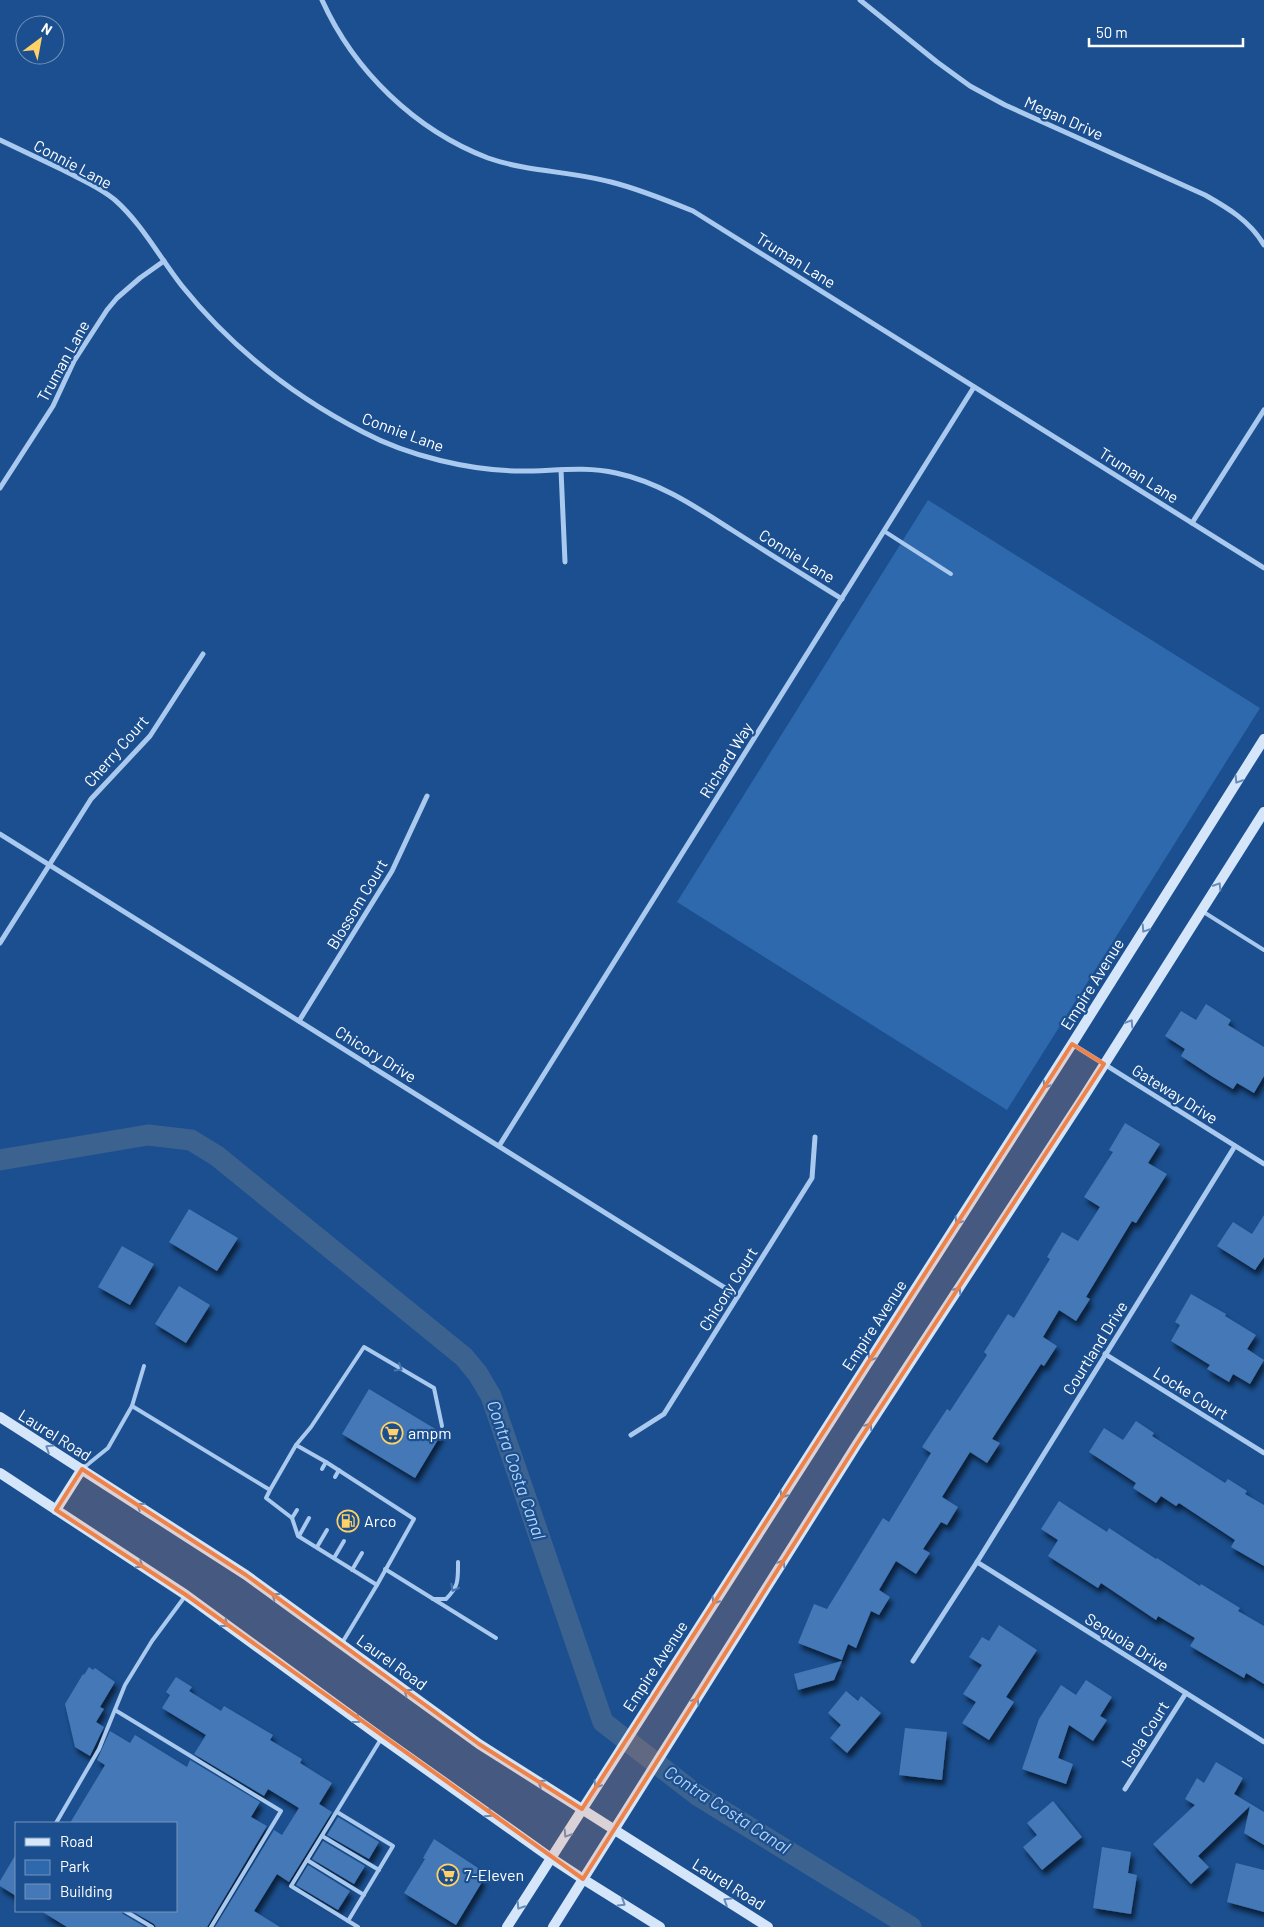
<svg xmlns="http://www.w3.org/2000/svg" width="1264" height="1927" viewBox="0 0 1264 1927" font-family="Barlow,sans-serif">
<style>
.green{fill:#2e69ad}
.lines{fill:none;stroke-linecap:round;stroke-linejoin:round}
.canal{stroke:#3c6290;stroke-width:21}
.building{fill:#4478b7;filter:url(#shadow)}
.service{stroke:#a9c9ee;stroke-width:4}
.minor{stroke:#a9c9ee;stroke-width:5}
.secondary{stroke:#d6e6fa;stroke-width:10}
.oneway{stroke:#668bba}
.oneway2{stroke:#4674ac}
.marked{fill:#ee8249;fill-opacity:0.2;stroke:#ee8249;stroke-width:4;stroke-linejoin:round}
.labels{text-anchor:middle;stroke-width:4.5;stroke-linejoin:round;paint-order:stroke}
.street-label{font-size:16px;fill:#fff;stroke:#1b4f8f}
.poi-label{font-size:16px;fill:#fff;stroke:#1b4f8f;text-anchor:start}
.water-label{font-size:18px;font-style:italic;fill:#b5d3f5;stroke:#1b4f8f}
</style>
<defs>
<filter id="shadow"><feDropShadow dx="3" dy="5.5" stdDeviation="2.5" flood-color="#0009"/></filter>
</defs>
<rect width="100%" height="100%" fill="#1b4f8f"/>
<!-- green -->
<polygon class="green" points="928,500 1260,708 1007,1110 677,902"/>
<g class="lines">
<!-- canal -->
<polyline class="canal" points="0,1160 148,1135 191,1140 217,1156 464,1357 478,1374 491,1396 603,1722 697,1795 911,1927"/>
</g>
<!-- building -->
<g class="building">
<polygon points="1206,1004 1231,1020 1228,1025 1264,1047 1264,1076 1254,1093 1237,1083 1233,1089 1213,1077 1181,1056 1185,1049 1165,1036 1181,1011 1196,1020"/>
<polygon points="1125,1123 1160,1144 1148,1163 1167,1174 1136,1223 1132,1221 1086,1297 1090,1299 1076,1321 1059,1310 1043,1337 1057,1346 1044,1366 1041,1364 992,1439 1000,1443 987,1463 970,1452 942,1497 958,1507 947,1525 941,1522 923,1549 930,1553 916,1574 896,1561 879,1590 890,1597 879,1615 871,1611 856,1648 848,1644 842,1660 798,1643 814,1604 827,1609 883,1518 889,1522 931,1453 922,1447 947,1409 950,1411 987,1355 984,1352 1008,1314 1014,1318 1050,1259 1047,1257 1062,1232 1078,1241 1100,1207 1084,1197 1113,1152 1109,1150"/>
<polygon points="189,1209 238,1238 217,1271 169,1242"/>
<polygon points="1264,1215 1264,1257 1255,1270 1217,1246 1233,1222 1252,1234"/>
<polygon points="122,1246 154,1264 130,1305 98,1287"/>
<polygon points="179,1286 210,1305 186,1343 155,1324"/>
<polygon points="1191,1294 1226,1314 1225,1316 1256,1335 1247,1349 1264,1360 1250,1384 1233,1374 1229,1382 1207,1369 1210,1365 1171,1341 1180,1325 1175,1322"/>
<polygon points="369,1389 442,1433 415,1478 342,1434"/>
<polygon points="1136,1421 1154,1433 1152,1436 1225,1483 1228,1479 1247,1491 1245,1494 1264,1505 1264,1566 1231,1547 1235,1540 1179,1503 1176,1506 1161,1496 1156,1503 1133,1488 1136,1483 1089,1452 1104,1428 1123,1440"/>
<polygon points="1059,1501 1107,1532 1109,1528 1156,1559 1157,1558 1200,1586 1201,1584 1240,1608 1238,1611 1264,1626 1264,1684 1246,1673 1244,1678 1222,1665 1190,1646 1195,1638 1158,1616 1156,1620 1101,1583 1098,1588 1048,1556 1058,1540 1041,1529"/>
<polygon points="999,1625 1037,1650 1006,1697 1014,1702 989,1740 962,1723 976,1702 963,1694 982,1665 969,1657 982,1637 989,1641"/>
<polygon points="842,1661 834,1680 798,1690 794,1674"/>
<polygon points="89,1667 93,1670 95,1668 115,1682 100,1707 104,1709 96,1722 104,1727 90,1756 75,1747 65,1704 83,1674 84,1675"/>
<polygon points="176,1677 192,1687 189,1691 221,1711 224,1706 273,1735 270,1740 302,1759 300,1763 332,1783 319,1804 332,1812 289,1882 277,1874 254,1911 280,1927 215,1927 274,1830 282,1835 299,1808 268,1789 264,1796 194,1754 206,1735 162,1708 170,1695 166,1692"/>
<polygon points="1086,1680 1112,1697 1100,1716 1107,1720 1093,1741 1069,1725 1058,1758 1073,1764 1066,1784 1022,1769 1039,1719 1061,1685 1076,1695"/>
<polygon points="846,1691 858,1701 861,1696 881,1713 847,1753 830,1738 841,1725 828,1713"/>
<polygon points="905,1728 947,1732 942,1780 899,1775"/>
<polygon points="110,1731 130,1743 135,1735 187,1767 190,1760 260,1802 251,1817 267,1826 207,1927 156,1927 154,1924 132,1911 176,1911 176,1823 70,1823 105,1765 97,1760"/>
<polygon points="1216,1762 1243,1778 1234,1794 1264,1812 1264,1845 1244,1833 1250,1806 1198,1856 1209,1867 1191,1884 1153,1844 1195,1805 1185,1799 1197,1778 1204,1783"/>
<polygon points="1053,1801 1082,1837 1042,1870 1023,1847 1037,1835 1027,1823"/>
<polygon points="338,1817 379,1842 369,1859 327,1835"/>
<polygon points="434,1839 478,1868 482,1882 456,1925 404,1893 425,1859 423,1858"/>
<polygon points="323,1841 365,1866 354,1884 312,1859"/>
<polygon points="1102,1847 1131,1852 1128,1873 1137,1875 1131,1914 1093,1908"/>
<polygon points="16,1854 16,1896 0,1886 0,1881"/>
<polygon points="1236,1863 1264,1870 1264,1912 1227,1902"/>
<polygon points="308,1865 350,1891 338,1910 296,1885"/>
<polygon points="41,1911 121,1911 123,1914 145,1927 67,1927"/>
</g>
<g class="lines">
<!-- service -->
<g class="service">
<polyline points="884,531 951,574"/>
<polyline points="1202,911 1264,950"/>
<polyline points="132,1406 270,1490 296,1445 326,1462 414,1519 377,1585 298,1536 292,1518 266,1498 270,1490"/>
<polyline points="296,1445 311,1427 364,1347 434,1388 442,1426"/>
<polyline points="82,1469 108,1448 132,1406 144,1366"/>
<polyline points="322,1469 326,1462"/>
<polyline points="335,1477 339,1470"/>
<polyline points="292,1518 297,1510"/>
<polyline points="299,1536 309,1518"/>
<polyline points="317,1547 327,1530"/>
<polyline points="334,1558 344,1541"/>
<polyline points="385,1569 496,1638"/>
<polyline points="352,1570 362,1553"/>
<path d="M 433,1599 L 446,1599 C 459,1586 458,1580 458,1562"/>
<polyline points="342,1643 377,1585"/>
<polyline points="115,1710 281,1811 211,1927"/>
<polyline points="337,1812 393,1846 348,1921"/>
<polyline points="56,1823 99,1749 125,1685 152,1641 186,1595"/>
<polyline points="322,1836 379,1870"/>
<polyline points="307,1860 364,1895"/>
<polyline points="125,1911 152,1927"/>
<polyline points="358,1927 291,1886 381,1739"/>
</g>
<!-- minor -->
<g class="minor">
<path d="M 322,0 C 354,71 415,130 488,158 C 528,172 570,171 611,182 C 639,189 666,200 693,211 L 1264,568"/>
<path d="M 860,0 L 937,62 L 970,86 L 1005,105 L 1205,195 C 1228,208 1250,221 1264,245"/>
<path d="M 0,140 C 21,150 42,160 63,170 C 80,179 100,187 115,200 C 142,224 160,258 182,286 C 231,347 293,396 363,432 C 408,456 471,471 522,471 C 553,471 585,466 616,473 C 659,482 696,507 732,530 C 768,553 805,576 842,599"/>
<polyline points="561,470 565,562"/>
<polyline points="0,488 53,406 74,361 107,310 117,298 140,278 164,261"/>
<polyline points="1192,523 1264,410"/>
<polyline points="0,834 738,1296"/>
<polyline points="0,943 91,799 150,736 203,654"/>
<polyline points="299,1021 392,871 427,796"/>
<polyline points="1072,1044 1264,1164"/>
<polyline points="499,1146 974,387"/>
<polyline points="1105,1354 1264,1453"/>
<polyline points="631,1435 664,1414 812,1178 815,1137"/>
<polyline points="977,1562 1264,1742"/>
<polyline points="913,1661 977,1562 1235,1146"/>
<polyline points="1125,1789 1186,1693"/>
</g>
<!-- secondary -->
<g class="secondary">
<polyline points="0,1417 246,1575 479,1744 768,1927"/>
<polyline points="0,1473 186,1595 382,1738 551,1858 583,1879 660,1927"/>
<polyline points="56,1510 82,1469"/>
<polyline points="507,1927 1072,1044 1264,739"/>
<polyline points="553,1927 857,1444 1083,1098 1264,812"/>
</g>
</g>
<!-- one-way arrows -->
<defs><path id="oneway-chevron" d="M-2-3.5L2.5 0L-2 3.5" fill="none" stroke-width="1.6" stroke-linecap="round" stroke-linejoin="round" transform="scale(1.25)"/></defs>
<g class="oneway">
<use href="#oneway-chevron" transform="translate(1238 780) rotate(122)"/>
<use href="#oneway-chevron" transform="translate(1218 886) rotate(-58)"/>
<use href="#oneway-chevron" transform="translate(1145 929) rotate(123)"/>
<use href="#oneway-chevron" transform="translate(1130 1023) rotate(-57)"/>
<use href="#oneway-chevron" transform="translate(1046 1085) rotate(123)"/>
<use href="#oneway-chevron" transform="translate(958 1221) rotate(123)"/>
<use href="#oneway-chevron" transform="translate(958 1290) rotate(-57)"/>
<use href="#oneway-chevron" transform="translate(871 1358) rotate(123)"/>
<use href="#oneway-chevron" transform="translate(869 1426) rotate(-57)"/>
<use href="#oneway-chevron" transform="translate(49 1448) rotate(-148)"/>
<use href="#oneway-chevron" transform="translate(783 1495) rotate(123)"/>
<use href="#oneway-chevron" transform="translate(140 1506) rotate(-147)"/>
<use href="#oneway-chevron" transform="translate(782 1563) rotate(-58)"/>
<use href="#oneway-chevron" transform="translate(140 1565) rotate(33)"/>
<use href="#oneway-chevron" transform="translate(275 1596) rotate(-144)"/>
<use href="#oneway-chevron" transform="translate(715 1601) rotate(123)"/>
<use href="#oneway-chevron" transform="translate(225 1624) rotate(36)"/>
<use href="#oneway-chevron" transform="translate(407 1692) rotate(-144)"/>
<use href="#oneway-chevron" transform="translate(696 1701) rotate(-58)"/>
<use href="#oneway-chevron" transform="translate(357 1720) rotate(36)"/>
<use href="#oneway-chevron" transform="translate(541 1783) rotate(-148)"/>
<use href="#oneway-chevron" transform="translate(597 1785) rotate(122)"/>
<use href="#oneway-chevron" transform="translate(489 1814) rotate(35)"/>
<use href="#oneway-chevron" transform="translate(567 1834) rotate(123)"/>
<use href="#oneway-chevron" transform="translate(727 1901) rotate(-148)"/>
<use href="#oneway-chevron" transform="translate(622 1903) rotate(32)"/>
<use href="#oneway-chevron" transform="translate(520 1906) rotate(122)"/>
</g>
<g class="oneway2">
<use href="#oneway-chevron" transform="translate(399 1368) rotate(30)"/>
<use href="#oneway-chevron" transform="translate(454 1588) rotate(118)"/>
</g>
<!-- marked area -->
<path class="marked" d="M 1072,1044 L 1104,1064 L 857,1444 L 583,1879 L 186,1595 L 56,1510 L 82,1469 L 246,1575 L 479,1744 L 582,1809 Z"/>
<!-- icons -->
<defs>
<g id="supermarket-ring" transform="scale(1.125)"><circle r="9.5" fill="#1b4f8f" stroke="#ffd166" stroke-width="1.5"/><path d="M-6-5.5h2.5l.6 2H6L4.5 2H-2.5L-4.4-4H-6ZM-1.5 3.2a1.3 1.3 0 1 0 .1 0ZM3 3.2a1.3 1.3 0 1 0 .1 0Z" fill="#ffd166"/></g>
<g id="fuel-ring" transform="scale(1.125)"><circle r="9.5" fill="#1b4f8f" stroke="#ffd166" stroke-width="1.5"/><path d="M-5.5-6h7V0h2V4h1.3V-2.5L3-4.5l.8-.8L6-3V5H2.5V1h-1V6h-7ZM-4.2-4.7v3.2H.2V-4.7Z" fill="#ffd166"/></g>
</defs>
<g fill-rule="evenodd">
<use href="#supermarket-ring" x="392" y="1433"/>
<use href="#fuel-ring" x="348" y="1521"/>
<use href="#supermarket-ring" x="448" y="1875"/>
</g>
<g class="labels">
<!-- street labels -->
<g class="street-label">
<text transform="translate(1064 118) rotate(24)" y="6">Megan Drive</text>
<text transform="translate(73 164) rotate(28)" y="6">Connie Lane</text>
<text transform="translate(796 260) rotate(32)" y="6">Truman Lane</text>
<text transform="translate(63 361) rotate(-61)" y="6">Truman Lane</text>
<text transform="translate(403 432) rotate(20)" y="6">Connie Lane</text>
<text transform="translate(1139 475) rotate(32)" y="6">Truman Lane</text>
<text transform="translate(797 556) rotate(32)" y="6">Connie Lane</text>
<text transform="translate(116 751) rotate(-49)" y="6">Cherry Court</text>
<text transform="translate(726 760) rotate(-58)" y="6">Richard Way</text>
<text transform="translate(357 904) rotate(-59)" y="6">Blossom Court</text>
<text transform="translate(1092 984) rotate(-58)" y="6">Empire Avenue</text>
<text transform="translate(376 1054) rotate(32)" y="6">Chicory Drive</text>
<text transform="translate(1175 1094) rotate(32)" y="6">Gateway Drive</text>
<text transform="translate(728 1289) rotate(-58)" y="6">Chicory Court</text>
<text transform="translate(874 1325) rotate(-57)" y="6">Empire Avenue</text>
<text transform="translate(1095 1348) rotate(-58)" y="6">Courtland Drive</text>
<text transform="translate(1191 1393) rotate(32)" y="6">Locke Court</text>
<text transform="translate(55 1435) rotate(32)" y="6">Laurel Road</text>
<text transform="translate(1127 1642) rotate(32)" y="6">Sequoia Drive</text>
<text transform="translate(392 1662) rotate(36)" y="6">Laurel Road</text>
<text transform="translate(655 1666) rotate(-57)" y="6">Empire Avenue</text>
<text transform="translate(1145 1734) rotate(-58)" y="6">Isola Court</text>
<text transform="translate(729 1884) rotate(32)" y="6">Laurel Road</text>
</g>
<!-- poi labels -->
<g class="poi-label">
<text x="408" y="1439">ampm</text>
<text x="364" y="1527">Arco</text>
<text x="464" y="1881">7-Eleven</text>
</g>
<!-- water labels -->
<g class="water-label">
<text transform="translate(516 1470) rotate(71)" y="6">Contra Costa Canal</text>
<text transform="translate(727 1810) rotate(33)" y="6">Contra Costa Canal</text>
</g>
</g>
<!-- legend -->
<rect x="15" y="1822" width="162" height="90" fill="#1b4f8f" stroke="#7695bc"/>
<rect x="25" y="1838" width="25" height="8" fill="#d6e6fa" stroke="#7695bc"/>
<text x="60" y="1847" font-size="15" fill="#ffffff">Road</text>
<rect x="25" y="1860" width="25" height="15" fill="#2e69ad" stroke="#7695bc"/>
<text x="60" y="1872" font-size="15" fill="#ffffff">Park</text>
<rect x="25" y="1884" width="25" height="15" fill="#4478b7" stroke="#7695bc"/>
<text x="60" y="1897" font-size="15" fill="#ffffff">Building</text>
<!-- north arrow -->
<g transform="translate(40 40) rotate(32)"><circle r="24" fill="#1b4f8f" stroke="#7695bc"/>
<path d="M0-4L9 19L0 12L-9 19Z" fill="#ffd166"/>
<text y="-8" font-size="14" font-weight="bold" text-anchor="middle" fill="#ffffff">N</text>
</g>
<!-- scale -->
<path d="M1089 38v8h154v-8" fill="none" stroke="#ffffff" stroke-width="2.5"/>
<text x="1096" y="38" font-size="15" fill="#ffffff" stroke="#1b4f8f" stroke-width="4" paint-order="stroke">50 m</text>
</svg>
